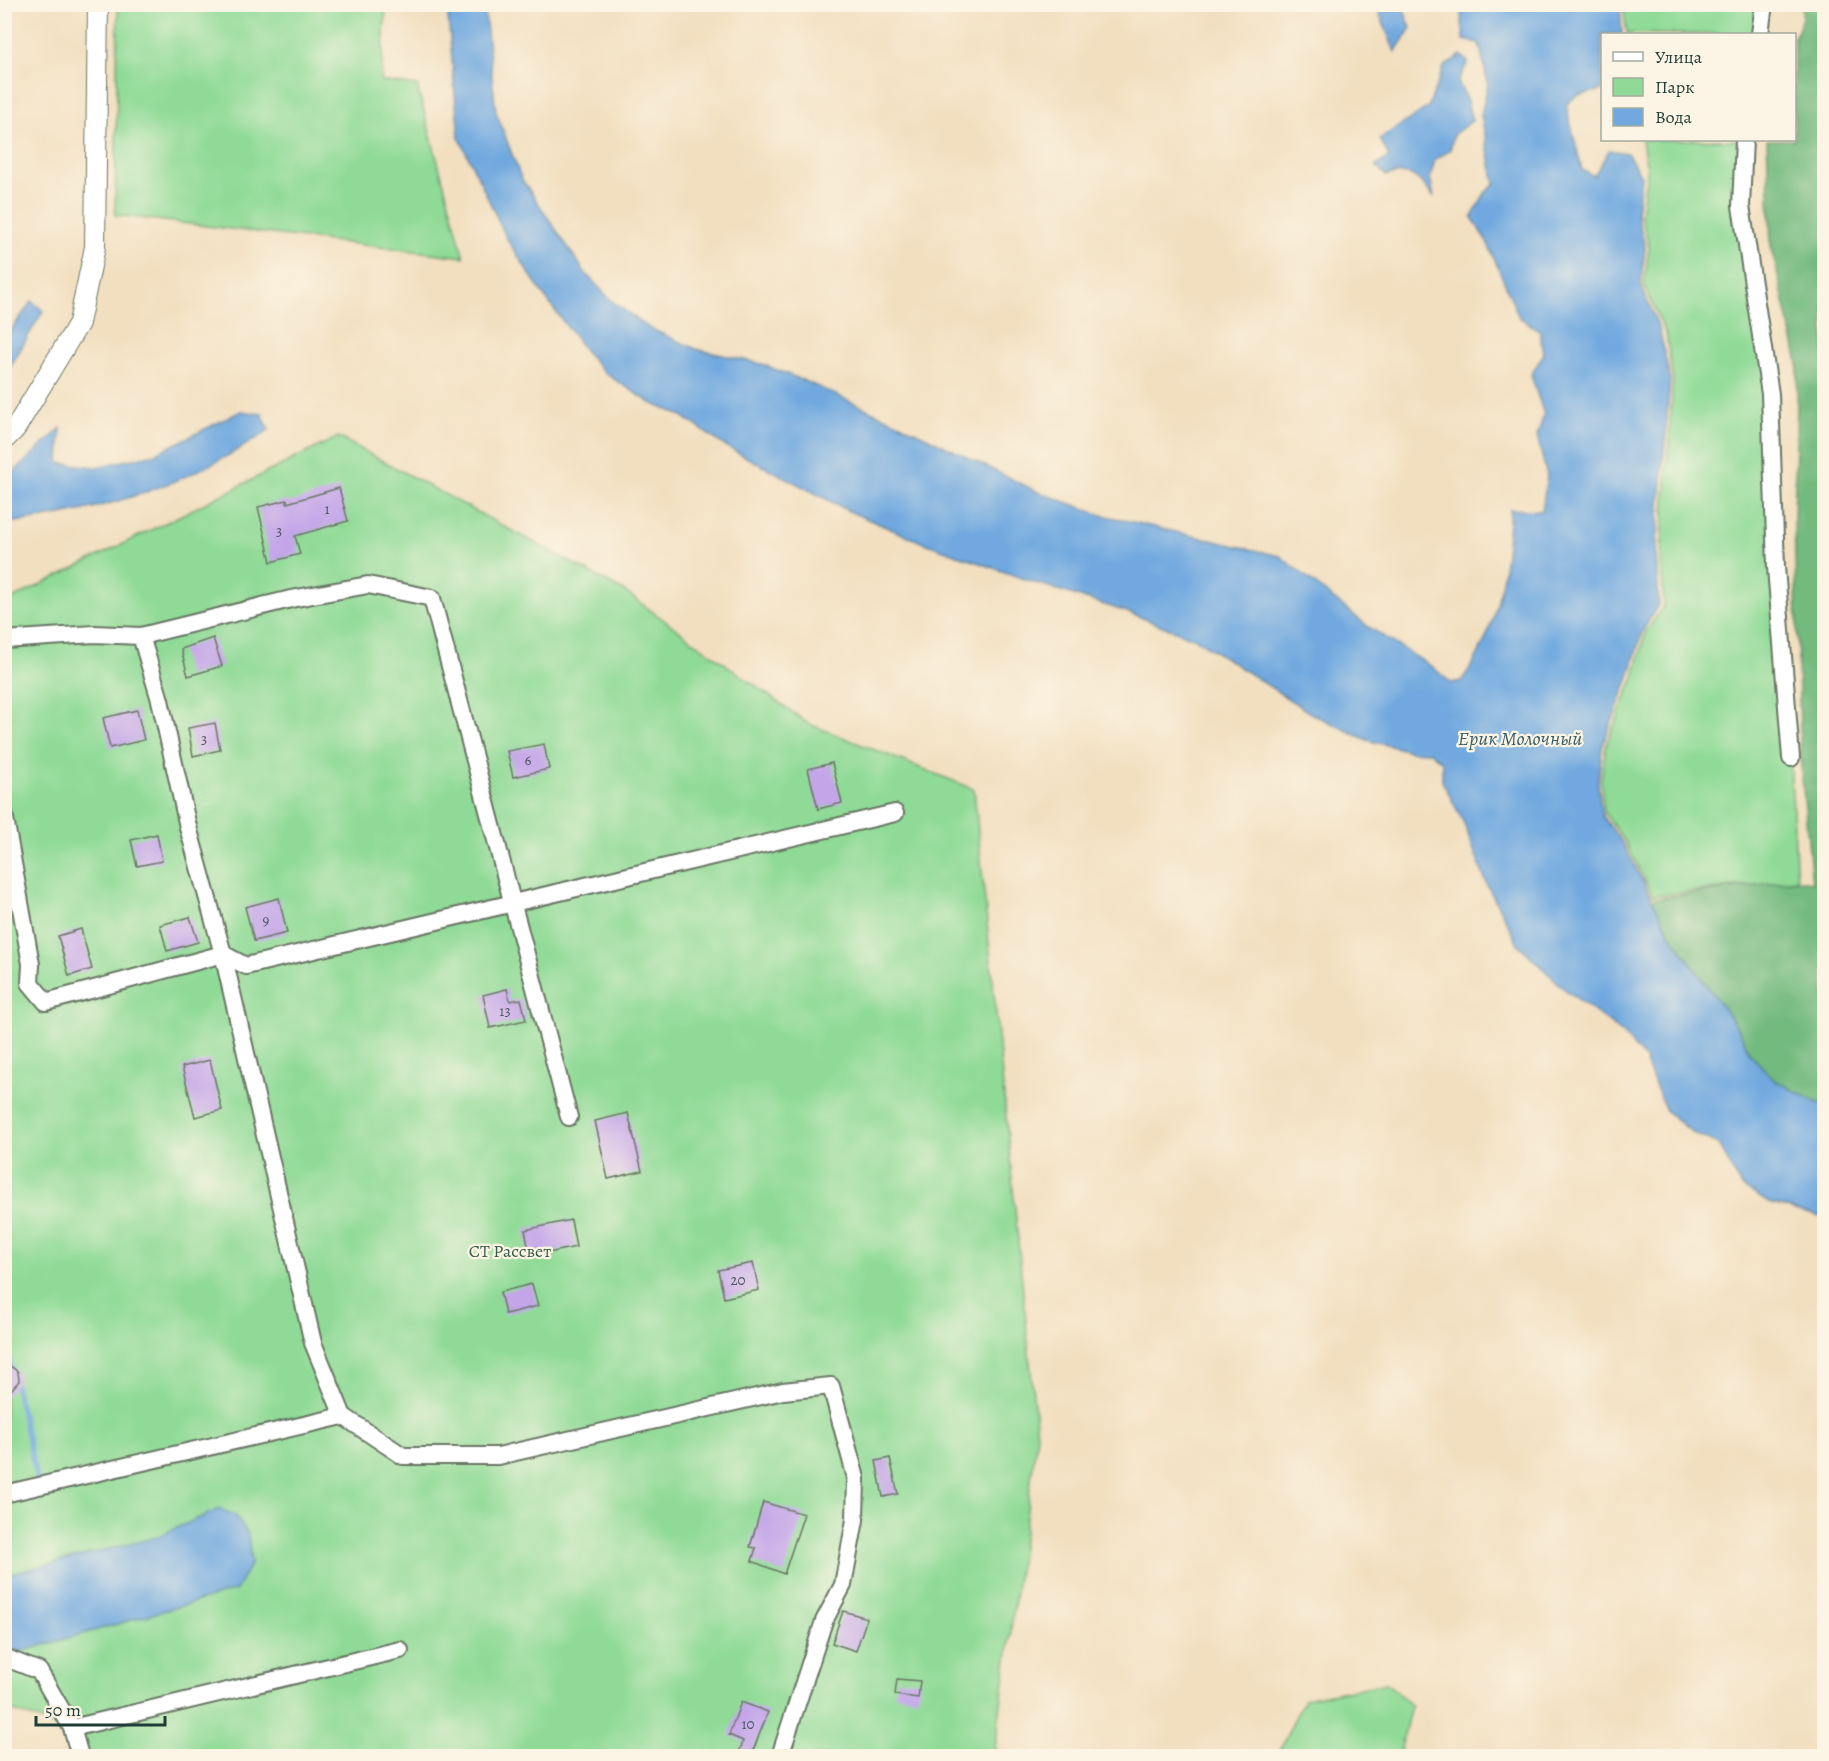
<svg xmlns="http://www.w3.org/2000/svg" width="1829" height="1761" viewBox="0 0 1829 1761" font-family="Alegreya,serif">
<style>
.green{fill:#8fda96;stroke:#578c65;stroke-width:1.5}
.forest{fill:#73ba7f;stroke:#497c5a;stroke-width:1.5}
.water{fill:#70a8df;stroke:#48728a;stroke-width:1.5}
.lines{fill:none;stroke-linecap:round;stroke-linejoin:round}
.stream{stroke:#70a8df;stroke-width:5}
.building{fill:#c3a5e8}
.minor-casing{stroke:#697665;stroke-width:20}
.tertiary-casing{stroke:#697665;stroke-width:22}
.minor{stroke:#fff;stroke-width:16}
.tertiary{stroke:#fff;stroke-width:20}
.labels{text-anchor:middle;stroke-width:4.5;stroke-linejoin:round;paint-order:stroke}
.number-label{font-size:15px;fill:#485761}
.park-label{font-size:18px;fill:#355c48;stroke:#fcf5e5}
.water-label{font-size:20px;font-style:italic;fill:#375d67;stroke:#fcf5e5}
</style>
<rect width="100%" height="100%" fill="#fcf5e5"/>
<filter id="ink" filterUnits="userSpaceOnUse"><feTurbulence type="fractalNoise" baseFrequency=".0167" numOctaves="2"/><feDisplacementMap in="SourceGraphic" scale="12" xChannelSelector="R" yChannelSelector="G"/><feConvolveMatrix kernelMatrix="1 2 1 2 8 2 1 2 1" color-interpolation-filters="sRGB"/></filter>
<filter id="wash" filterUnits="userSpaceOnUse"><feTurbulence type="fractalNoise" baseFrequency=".008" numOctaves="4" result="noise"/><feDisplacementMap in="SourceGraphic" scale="24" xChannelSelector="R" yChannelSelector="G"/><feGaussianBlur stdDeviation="1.35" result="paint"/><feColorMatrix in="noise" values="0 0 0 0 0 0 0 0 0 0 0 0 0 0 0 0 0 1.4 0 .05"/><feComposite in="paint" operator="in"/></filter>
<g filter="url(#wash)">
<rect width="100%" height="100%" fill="#f2dfc0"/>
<!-- green -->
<g class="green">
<polygon points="118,5 386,5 381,81 417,86 464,257 115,215"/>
<polygon points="1623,5 1763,5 1758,34 1627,34"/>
<polygon points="1642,140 1742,140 1769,395 1797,880 1653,896 1624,840 1604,813 1601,781 1606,745 1634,677 1645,633 1664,606 1661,557 1673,380 1666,334 1644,286 1649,247 1641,215 1647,171"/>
<polygon points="338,437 622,590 809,724 974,789 1037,1435 994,1756 85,1756 78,1734 5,1708 4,603"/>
<polygon points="1387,1683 1411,1706 1399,1756 1277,1756 1304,1699"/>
</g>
<!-- forest -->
<path class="forest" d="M 1802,5 L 1824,5 L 1824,1104 L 1815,1102 L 1774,1080 L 1750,1054 L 1739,1030 L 1672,937 L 1651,899 L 1797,880 L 1812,882 L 1801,767 L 1794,521 L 1798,362 L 1771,246 L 1767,140 L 1794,140 L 1794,37 C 1802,27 1803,16 1802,5 Z"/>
<!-- water -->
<g class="water">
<path d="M 447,5 L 484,5 L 496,112 L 521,178 L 586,274 L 612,301 L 649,328 L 696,349 L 762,364 L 807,382 L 900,424 L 1038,492 L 1102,515 L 1280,556 L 1370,628 L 1434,668 L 1451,683 L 1461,681 C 1499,632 1506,569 1510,509 L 1542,511 L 1547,476 L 1537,436 L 1544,415 L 1531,375 L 1543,355 L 1540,331 L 1519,317 L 1489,246 L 1472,217 L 1485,193 L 1495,184 L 1481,115 L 1488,84 L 1479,43 L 1464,40 L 1460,5 L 1620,5 L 1622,34 L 1602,34 L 1602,90 L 1576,96 L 1566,105 L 1582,170 L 1594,176 L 1609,150 L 1627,153 L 1641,176 L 1637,214 L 1645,247 L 1641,286 L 1659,328 L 1670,379 L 1656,555 L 1659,604 L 1642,632 L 1628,680 L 1602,747 L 1598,783 L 1602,816 L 1622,842 L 1672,937 L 1739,1030 L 1750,1054 L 1774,1080 L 1815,1102 L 1824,1104 L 1824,1218 L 1769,1203 L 1741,1186 L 1718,1144 L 1693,1133 L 1666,1111 L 1644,1058 L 1620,1031 L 1563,988 L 1519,945 L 1487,885 L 1463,821 L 1442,781 L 1442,762 L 1430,752 L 1410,751 L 1367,740 L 1312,714 L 1196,639 L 1127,612 L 1024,579 L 919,541 L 851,512 L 725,446 L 682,416 L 651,403 L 606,374 L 585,351 L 545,297 L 508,241 L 459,137 Z"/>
<polygon points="1376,5 1402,5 1411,28 1395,52"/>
<path d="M 1461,55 L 1468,62 L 1458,82 L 1466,97 L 1472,121 L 1454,134 L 1450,150 L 1435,160 L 1430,178 L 1434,197 C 1418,178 1412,168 1386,176 L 1376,166 L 1389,157 L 1380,139 L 1428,107 L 1444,67 Z"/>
<polygon points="32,301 43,311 5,376 5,338"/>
<path d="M 241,411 L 262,414 L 269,430 C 193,483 97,514 5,523 L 5,480 L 61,428 L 59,463 L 96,467 L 155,454 Z"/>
<polygon points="219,1509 235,1515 248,1534 251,1563 236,1590 23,1651 10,1650 5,1637 5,1575 154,1538"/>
</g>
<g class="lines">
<!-- stream -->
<g class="stream">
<polyline points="4,1337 12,1371"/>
<polyline points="14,1380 38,1483"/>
</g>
</g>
<g id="blocks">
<!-- building -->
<g class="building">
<polygon points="339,488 348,521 295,536 300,554 271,562 258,507 287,500 287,503"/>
<polygon points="213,638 222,666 188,676 181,649"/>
<polygon points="137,710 144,740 110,748 103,718"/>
<polygon points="215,723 220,750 193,756 188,728"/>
<polygon points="544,744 549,769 513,777 507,751"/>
<polygon points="832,763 842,803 818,809 808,769"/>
<polygon points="157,834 162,861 137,866 131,840"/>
<polygon points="279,898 287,933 254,941 245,907"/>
<polygon points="190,917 198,942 167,951 160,925"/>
<polygon points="81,929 92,969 69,976 58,936"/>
<polygon points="507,989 510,1001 521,999 526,1020 490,1028 483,995"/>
<polygon points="210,1060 222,1110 195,1117 182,1067"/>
<polygon points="628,1113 642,1171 608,1179 595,1121"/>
<polygon points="571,1220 576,1247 530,1257 525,1230"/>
<polygon points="753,1263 759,1290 724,1298 718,1270"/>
<polygon points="532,1284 538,1306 505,1314 500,1292"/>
<polygon points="4,1361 18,1372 19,1381 4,1398"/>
<polygon points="890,1458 898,1494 883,1497 876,1461"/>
<polygon points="763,1502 804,1514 784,1574 752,1561 756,1548 750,1547"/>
<polygon points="843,1611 867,1618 856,1651 832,1643"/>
<polygon points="897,1679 920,1681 918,1698 895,1695"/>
<polygon points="741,1702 768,1712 751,1756 738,1756 743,1741 729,1735"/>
</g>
</g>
</g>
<g filter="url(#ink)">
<use href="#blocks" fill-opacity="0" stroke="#697665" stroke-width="1.5"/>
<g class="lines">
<!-- minor casing -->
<g class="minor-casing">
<g id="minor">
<polyline points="1760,34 1764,4"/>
<polyline points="1744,140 1741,206 1770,394 1776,567 1791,758"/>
<polyline points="141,636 291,599 368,585 432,598 569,1117"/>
<polyline points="4,640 94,634 141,636 160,700 188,827 223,954 313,1343 343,1416 403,1456 498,1456 783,1391 831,1386 856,1478 855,1520 843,1585 824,1621 780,1756"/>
<polyline points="4,813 31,964 30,983 46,1002 223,954 246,966 895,813"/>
<polyline points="4,1494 343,1416"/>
<polyline points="4,1657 39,1671 72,1728 80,1756"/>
<polyline points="72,1728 400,1650"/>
</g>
</g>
<!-- tertiary casing -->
<g class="tertiary-casing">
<polyline id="tertiary" points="4,440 15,429 79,323 95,247 98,4"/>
</g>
<!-- minor -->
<use href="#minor" class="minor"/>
<!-- tertiary -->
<use href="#tertiary" class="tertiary"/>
</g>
</g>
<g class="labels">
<!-- number labels -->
<g class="number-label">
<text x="327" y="514">1</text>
<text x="279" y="536">3</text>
<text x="204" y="744">3</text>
<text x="528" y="765">6</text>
<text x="266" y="925">9</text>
<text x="505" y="1016">13</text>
<text x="738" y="1285">20</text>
<text x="748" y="1729">10</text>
</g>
<!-- park labels -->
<g class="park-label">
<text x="510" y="1257">СТ Рассвет</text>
</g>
<!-- water labels -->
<g class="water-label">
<text x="1520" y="745">Ерик Молочный</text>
</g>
</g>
<!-- margin -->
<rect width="1829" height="1761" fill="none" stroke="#fcf5e5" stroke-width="24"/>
<!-- legend -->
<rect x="1601" y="33" width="195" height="108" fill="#fcf5e5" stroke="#a4ab9e" stroke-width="1.5"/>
<rect x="1613" y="52" width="30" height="9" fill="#ffffff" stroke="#a4ab9e" stroke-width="1.5"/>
<text x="1655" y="63" font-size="18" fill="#1f3d34">Улица</text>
<rect x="1613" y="78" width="30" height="18" fill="#8fda96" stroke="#a4ab9e" stroke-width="1.5"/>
<text x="1655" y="93" font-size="18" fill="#1f3d34">Парк</text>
<rect x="1613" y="108" width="30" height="18" fill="#70a8df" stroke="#a4ab9e" stroke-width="1.5"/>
<text x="1655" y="123" font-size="18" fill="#1f3d34">Вода</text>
<!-- scale -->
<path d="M36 1716v9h129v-9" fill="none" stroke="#1f3d34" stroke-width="3"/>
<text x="45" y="1716" font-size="18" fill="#1f3d34" stroke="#fcf5e5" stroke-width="4.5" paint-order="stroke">50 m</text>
</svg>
